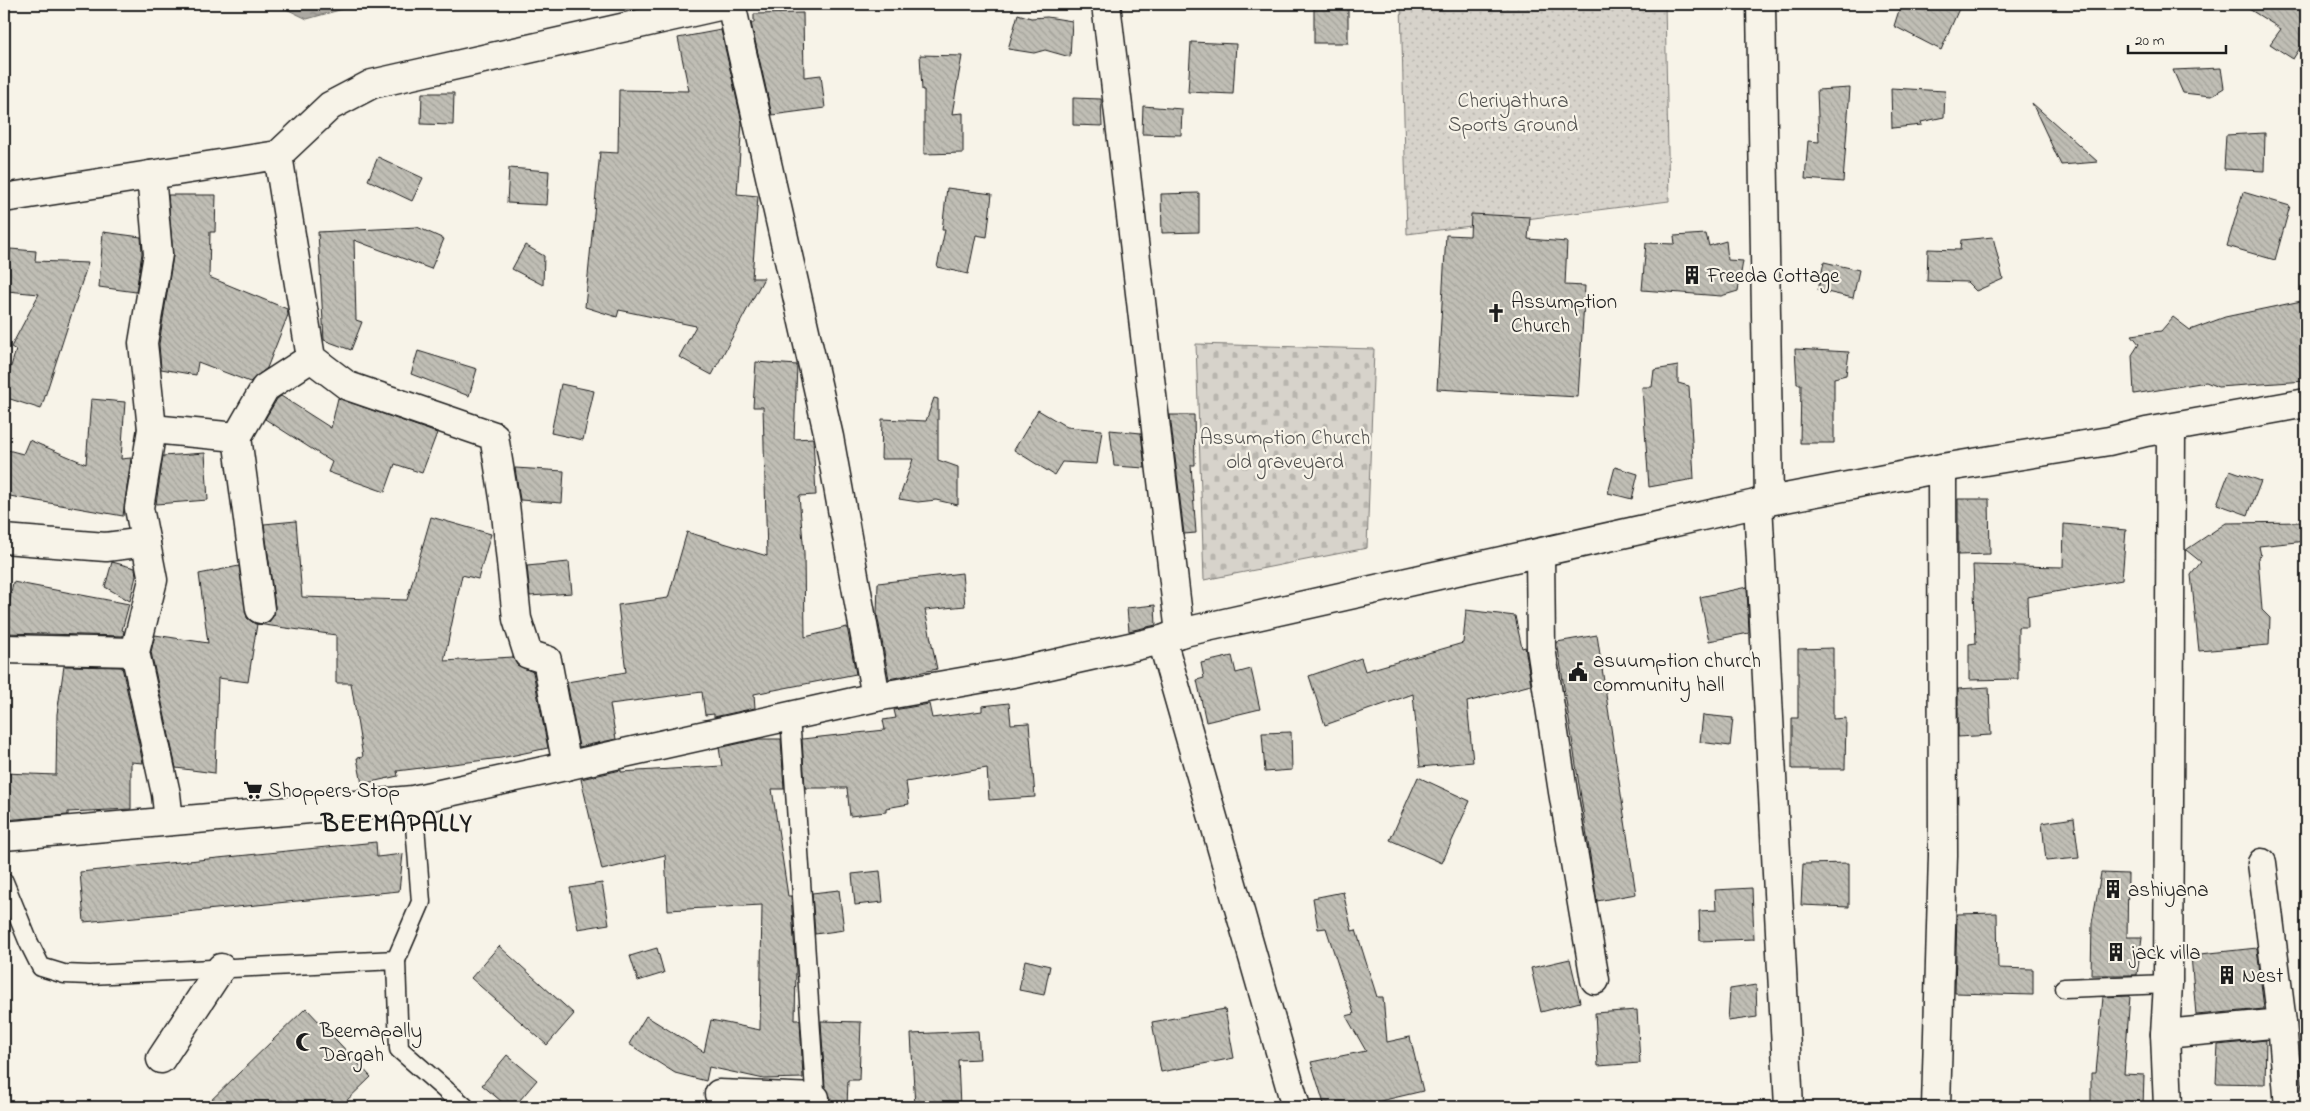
<svg xmlns="http://www.w3.org/2000/svg" width="2310" height="1111" viewBox="0 0 2310 1111" font-family="'Indie Flower',sans-serif">
<style>
.cemetery{fill:url(#cemetery-stones);stroke:#7a7874}
.park{fill:url(#park-dots);stroke:#7a7874}
.water{fill:url(#water-ripples);stroke:#72716c}
.building{fill:url(#building-back-hatch);stroke:#1c1c1c}
.lines{fill:none;stroke-linecap:round;stroke-linejoin:round}
.service-casing{stroke:#1c1c1c;stroke-width:21}
.minor-casing{stroke:#1c1c1c;stroke-width:31}
.secondary-casing{stroke:#1c1c1c;stroke-width:31}
.service{stroke:#f7f3e8;stroke-width:18}
.minor{stroke:#f7f3e8;stroke-width:28}
.secondary{stroke:#f7f3e8;stroke-width:28}
.labels{text-anchor:middle;stroke-width:4.5;stroke-linejoin:round;paint-order:stroke}
.park-label{font-size:21px;fill:#545351;stroke:#f7f3e8}
.poi-label{font-size:21px;fill:#1c1c1c;stroke:#f7f3e8;text-anchor:start}
.district-label{font-size:26px;font-weight:bold;letter-spacing:1px;fill:#1c1c1c;stroke:#f7f3e8}
</style>
<defs>
<pattern id="cemetery-stones" width="16" height="16" patternUnits="userSpaceOnUse" patternTransform="scale(1.25)"><rect width="16" height="16" fill="#d7d3cb"/><path d="M2 7V4a2 2 0 0 1 4 0v3zM10 15v-3a2 2 0 0 1 4 0v3z" fill="#b8b5ae"/></pattern>
<pattern id="park-dots" width="8" height="8" patternUnits="userSpaceOnUse" patternTransform="scale(1.25)"><rect width="8" height="8" fill="#d7d3cb"/><path d="M2 2h.1M6 6h.1" fill="none" stroke="#b8b5ae" stroke-width="1.8" stroke-linecap="round"/></pattern>
<pattern id="water-ripples" width="26" height="14" patternUnits="userSpaceOnUse" patternTransform="scale(1.25)"><rect width="26" height="14" fill="#aca9a2"/><path d="M2 4q2-2 4 0t4 0M15 11q2-2 4 0t4 0" fill="none" stroke="#8b8983"/></pattern>
<pattern id="building-back-hatch" width="6" height="6" patternUnits="userSpaceOnUse" patternTransform="scale(1.25)"><rect width="6" height="6" fill="#c0beb5"/><path d="M-1 5l2 2M0 0l6 6M5-1l2 2" fill="none" stroke="#a4a39b"/></pattern>
</defs>
<rect width="100%" height="100%" fill="#f7f3e8"/>
<filter id="ink" filterUnits="userSpaceOnUse"><feTurbulence type="fractalNoise" baseFrequency=".02" numOctaves="2"/><feDisplacementMap in="SourceGraphic" scale="10" xChannelSelector="R" yChannelSelector="G"/><feConvolveMatrix kernelMatrix="1 2 1 2 8 2 1 2 1" color-interpolation-filters="sRGB"/></filter>
<g filter="url(#ink)">
<!-- cemetery -->
<polygon class="cemetery" points="1196,344 1374,349 1367,548 1204,580"/>
<!-- park -->
<polygon class="park" points="1401,4 1665,4 1669,201 1407,234"/>
<!-- water -->
<polygon class="water" points="276,4 361,4 307,19"/>
<!-- building -->
<g class="building">
<rect x="1314" y="4" width="34" height="39"/>
<polygon points="1901,4 1961,4 1941,50 1894,26"/>
<polygon points="2241,4 2306,4 2306,45 2303,43 2293,59 2270,44 2281,29"/>
<polygon points="803,13 804,77 821,75 825,108 772,115 751,23 754,23 754,14"/>
<polygon points="1018,14 1031,18 1047,17 1072,21 1070,57 1045,50 1034,53 1008,49"/>
<polygon points="721,30 742,122 737,194 758,196 752,278 764,278 712,375 679,357 696,326 619,310 617,317 585,307 600,152 618,153 619,90 689,91 678,38"/>
<polygon points="1191,42 1236,44 1233,94 1188,92"/>
<polygon points="920,55 962,56 952,114 963,113 963,153 924,154 924,90 922,90"/>
<polygon points="2221,68 2224,88 2211,96 2183,93 2173,70"/>
<polygon points="1850,88 1843,182 1805,179 1808,141 1819,142 1817,90"/>
<polygon points="1891,88 1945,91 1944,117 1921,122 1922,125 1892,128"/>
<polygon points="422,93 454,93 453,125 421,124"/>
<polygon points="1073,98 1101,99 1102,126 1073,125"/>
<polygon points="2032,103 2098,162 2061,165"/>
<polygon points="1143,106 1182,109 1181,135 1142,134"/>
<polygon points="2265,133 2264,171 2224,169 2226,135"/>
<polygon points="378,157 423,178 412,201 368,180"/>
<polygon points="509,168 549,171 547,205 507,203"/>
<polygon points="947,188 992,194 987,237 976,235 968,274 937,267 945,230 942,230"/>
<polygon points="2243,192 2290,206 2275,260 2227,246"/>
<polygon points="1199,193 1199,232 1162,233 1161,194"/>
<polygon points="168,195 216,195 215,232 210,232 209,277 287,309 288,315 267,368 250,382 198,362 196,375 161,369 159,344 173,256"/>
<polygon points="1471,214 1530,217 1528,239 1567,242 1565,285 1585,286 1578,397 1437,389 1446,235 1470,236"/>
<polygon points="417,227 444,239 431,269 354,240 356,320 362,322 351,350 324,340 318,232"/>
<polygon points="103,232 141,237 142,253 136,292 99,287"/>
<polygon points="1706,234 1709,246 1726,241 1728,260 1743,261 1738,291 1721,296 1642,290 1646,243 1675,244 1674,236"/>
<polygon points="1993,237 2003,279 1976,291 1967,282 1927,281 1928,249 1960,250 1961,240"/>
<polygon points="525,245 544,256 543,285 512,269"/>
<polygon points="10,249 36,251 35,261 88,263 41,409 4,397 4,389 16,350 11,347 39,294 7,291"/>
<polygon points="1824,262 1859,270 1853,298 1818,290"/>
<polygon points="2306,300 2306,381 2218,387 2206,382 2134,394 2132,355 2139,344 2132,335 2161,331 2173,317 2190,330 2225,317"/>
<polygon points="1795,349 1849,352 1846,375 1834,378 1834,443 1800,443 1801,384 1797,384"/>
<polygon points="418,351 477,369 469,396 411,374"/>
<polygon points="756,362 797,365 794,439 813,438 816,495 799,496 804,553 805,637 847,627 856,674 754,694 755,708 714,717 714,714 705,715 702,692 610,704 616,739 579,747 567,682 626,672 618,605 668,598 687,532 767,556 763,407 753,407"/>
<polygon points="1678,366 1678,383 1689,386 1694,479 1649,487 1642,387 1652,387 1654,370"/>
<polygon points="561,384 594,391 583,440 551,433"/>
<polygon points="281,396 331,428 338,398 437,433 422,473 395,464 385,492 328,472 332,462 265,419 277,399"/>
<polygon points="934,398 938,399 938,460 958,467 958,505 936,500 918,502 899,499 913,459 881,459 882,419 926,421"/>
<polygon points="91,399 125,402 121,459 131,458 123,516 4,495 4,449 23,454 29,440 86,464"/>
<polygon points="1038,410 1067,427 1102,430 1097,464 1062,462 1054,475 1014,450"/>
<polygon points="1170,415 1194,415 1195,465 1191,465 1196,533 1184,534"/>
<polygon points="1110,430 1141,433 1145,468 1114,466"/>
<polygon points="205,453 208,500 156,504 163,456"/>
<polygon points="1615,467 1638,474 1632,499 1608,493"/>
<polygon points="515,468 564,471 562,503 520,500"/>
<polygon points="2230,470 2261,481 2248,515 2217,504"/>
<polygon points="1958,499 1989,499 1990,554 1958,555"/>
<polygon points="431,517 491,534 478,579 462,575 444,661 513,657 517,665 533,672 548,748 501,758 397,771 398,776 362,784 357,758 363,757 351,683 336,683 336,635 257,624 248,682 218,678 215,773 176,768 151,652 155,635 208,643 199,574 239,566 247,618 255,624 263,624 269,622 274,615 275,607 264,524 296,521 302,597 407,600"/>
<polygon points="2306,522 2306,541 2259,546 2261,556 2258,557 2262,610 2270,618 2269,645 2199,651 2191,575 2201,562 2186,550 2226,523"/>
<polygon points="2064,524 2126,530 2122,580 2027,597 2028,627 2018,627 2018,679 1969,680 1969,644 1976,643 1973,565 2063,567"/>
<polygon points="112,562 135,568 136,576 130,601 105,587"/>
<polygon points="569,562 572,593 530,596 527,566"/>
<polygon points="962,573 965,606 925,610 937,669 889,679 877,614 878,583"/>
<polygon points="13,582 129,604 122,630 124,631 123,636 4,633"/>
<polygon points="1747,587 1749,633 1709,641 1700,597"/>
<polygon points="1155,605 1156,625 1129,631 1127,608"/>
<polygon points="1466,610 1515,616 1522,648 1525,647 1531,685 1467,702 1473,762 1420,767 1413,694 1325,725 1309,676 1361,658 1365,671 1463,643"/>
<polygon points="1597,635 1636,894 1597,901 1557,642"/>
<polygon points="1833,648 1833,719 1846,718 1845,769 1792,769 1792,718 1798,718 1798,649"/>
<polygon points="1232,656 1236,673 1251,669 1260,709 1206,722 1197,680 1204,678 1201,663"/>
<polygon points="64,666 122,667 143,763 131,762 131,809 68,812 68,815 4,820 4,773 56,775 57,714"/>
<polygon points="1989,687 1991,735 1958,737 1958,689"/>
<polygon points="1009,703 1011,724 1029,723 1035,797 989,800 987,768 906,782 909,804 886,808 886,812 850,816 847,788 805,788 802,739 885,730 883,720 896,718 894,710 929,704 932,718 982,711 982,706"/>
<polygon points="1703,715 1733,718 1730,746 1700,742"/>
<polygon points="1291,732 1292,770 1265,772 1262,733"/>
<polygon points="759,739 781,739 784,789 772,789 788,896 791,896 796,968 795,1020 800,1020 803,1078 764,1079 709,1067 706,1081 675,1073 629,1044 646,1016 704,1052 711,1020 760,1030 762,905 668,910 665,855 602,870 581,779 621,770 621,772 722,766 719,748"/>
<polygon points="1418,777 1470,801 1442,863 1390,840"/>
<polygon points="2074,818 2079,858 2046,861 2042,823"/>
<polygon points="376,842 377,857 403,854 399,891 84,922 80,872"/>
<polygon points="1849,863 1849,907 1801,905 1803,864"/>
<polygon points="880,871 883,902 855,905 852,874"/>
<polygon points="2101,873 2128,874 2127,937 2142,937 2137,975 2091,975 2092,923"/>
<polygon points="602,883 609,924 578,929 570,888"/>
<polygon points="1752,888 1754,939 1700,941 1699,911 1716,910 1715,890"/>
<polygon points="839,890 844,930 815,934 812,893"/>
<polygon points="1343,892 1352,931 1356,930 1377,997 1383,997 1387,1042 1410,1037 1423,1091 1372,1103 1350,1107 1325,1107 1311,1062 1366,1051 1346,1016 1354,1014 1326,928 1318,929 1313,898"/>
<polygon points="1997,913 1998,968 2033,969 2033,995 1955,993 1957,914"/>
<polygon points="499,946 574,1014 547,1045 471,978"/>
<polygon points="657,948 664,973 638,981 630,956"/>
<polygon points="2257,948 2264,1009 2196,1015 2191,955"/>
<polygon points="1570,959 1580,1002 1541,1012 1531,968"/>
<polygon points="1025,960 1050,966 1044,995 1019,990"/>
<polygon points="1756,985 1757,1017 1728,1021 1730,989"/>
<polygon points="2130,996 2124,1074 2144,1075 2143,1107 2091,1107 2091,1073 2096,1073 2103,997"/>
<polygon points="306,1008 371,1077 340,1107 204,1107"/>
<polygon points="1225,1009 1234,1058 1161,1072 1152,1022"/>
<polygon points="1637,1010 1640,1063 1598,1066 1595,1013"/>
<polygon points="821,1021 861,1022 859,1080 848,1080 847,1107 827,1107 831,1098 825,1087"/>
<polygon points="978,1031 980,1059 958,1060 960,1107 915,1107 911,1034"/>
<polygon points="2266,1040 2265,1084 2216,1083 2218,1045"/>
<polygon points="507,1055 537,1080 514,1107 508,1107 482,1085"/>
</g>
<g class="lines">
<!-- service casing -->
<g class="service-casing">
<g id="service">
<polyline points="790,716 816,1107"/>
<polyline points="4,882 29,943 41,967 64,974 90,975 396,960 399,1049 465,1107"/>
<polyline points="396,960 421,902 413,800"/>
<polyline points="2064,988 2168,984"/>
</g>
</g>
<!-- minor casing -->
<g class="minor-casing">
<g id="minor">
<polyline points="731,4 829,437 876,697"/>
<polyline points="1106,4 1180,633"/>
<polyline points="1761,4 1769,501"/>
<polyline points="278,155 311,358 348,386 494,436 505,504 517,619 528,654 547,660 567,766"/>
<polyline points="151,175 158,254 143,343 152,429 139,508 153,580 135,652 166,794 169,821"/>
<polyline points="4,198 278,155 330,106 372,84 728,4"/>
<polyline points="152,429 237,437 265,388 311,358"/>
<polyline points="237,437 260,609"/>
<polyline points="1758,503 1789,1107"/>
<polyline points="4,539 106,547 146,542"/>
<polyline points="1540,553 1541,648 1563,792 1595,980"/>
<polyline points="1162,640 1296,1107"/>
<polyline points="4,649 135,652"/>
<polyline points="2282,1023 2289,1107"/>
<polyline points="2165,1034 2282,1023 2262,863"/>
<polyline points="161,1059 221,968"/>
<polyline points="719,1094 815,1098"/>
<polyline points="1936,1107 1943,855 1942,468"/>
<polyline points="2168,1107 2165,1034 2168,984 2171,429"/>
</g>
</g>
<!-- secondary casing -->
<g class="secondary-casing">
<polyline id="secondary" points="4,836 413,800 876,697 1013,673 1162,640 1180,633 1769,501 1942,468 2109,441 2146,432 2306,403"/>
</g>
<!-- service -->
<use href="#service" class="service"/>
<!-- minor -->
<use href="#minor" class="minor"/>
<!-- secondary -->
<use href="#secondary" class="secondary"/>
</g>
</g>
<!-- icons -->
<defs>
<g id="building-bare" transform="scale(1.5)"><path d="M-4-6H4V6H1V3H-1V6H-4ZM-2.5-4.3h1.7v1.8h-1.7ZM.8-4.3h1.7v1.8H.8ZM-2.5-1h1.7V.8h-1.7ZM.8-1h1.7V.8H.8Z" fill="#1c1c1c" stroke="#f7f3e8" stroke-width="2.5" paint-order="stroke"/></g>
<g id="church-bare" transform="scale(1.5)"><path d="M-1.2-6h2.4v3.5h3.3v2.4h-3.3V6h-2.4V-.1h-3.3v-2.4h3.3Z" fill="#1c1c1c" stroke="#f7f3e8" stroke-width="2.5" paint-order="stroke"/></g>
<g id="civic-bare" transform="scale(1.5)"><path d="M-.6-6.5H3V-4.5H.6V-3L4-1V1h2V6H-6V1h2V-1L-.6-3ZM-1.2 2.5V6h2.4V2.5Z" fill="#1c1c1c" stroke="#f7f3e8" stroke-width="2.5" paint-order="stroke"/></g>
<g id="supermarket-bare" transform="scale(1.5)"><path d="M-6-5.5h2.5l.6 2H6L4.5 2H-2.5L-4.4-4H-6ZM-1.5 3.2a1.3 1.3 0 1 0 .1 0ZM3 3.2a1.3 1.3 0 1 0 .1 0Z" fill="#1c1c1c" stroke="#f7f3e8" stroke-width="2.5" paint-order="stroke"/></g>
<g id="mosque-bare" transform="scale(1.5)"><path d="M3.5-4.9A6 6 0 1 0 3.5 4.9A5 5 0 1 1 3.5-4.9Z" fill="#1c1c1c" stroke="#f7f3e8" stroke-width="2.5" paint-order="stroke"/></g>
</defs>
<g fill-rule="evenodd">
<use href="#building-bare" x="1692" y="275"/>
<use href="#church-bare" x="1496" y="313"/>
<use href="#civic-bare" x="1578" y="672"/>
<use href="#supermarket-bare" x="253" y="790"/>
<use href="#building-bare" x="2113" y="889"/>
<use href="#building-bare" x="2116" y="952"/>
<use href="#building-bare" x="2227" y="975"/>
<use href="#mosque-bare" x="305" y="1042"/>
</g>
<g class="labels">
<!-- park labels -->
<g class="park-label">
<text x="1513" y="107">Cheriyathura<tspan x="1513" dy="24">Sports Ground</tspan></text>
<text x="1285" y="444">Assumption Church<tspan x="1285" dy="24">old graveyard</tspan></text>
</g>
<!-- poi labels -->
<g class="poi-label">
<text x="1707" y="282">Freeda Cottage</text>
<text x="1511" y="308">Assumption<tspan x="1511" dy="24">Church</tspan></text>
<text x="1593" y="667">asuumption church<tspan x="1593" dy="24">community hall</tspan></text>
<text x="268" y="797">Shoppers Stop</text>
<text x="2128" y="896">ashiyana</text>
<text x="2131" y="959">jack villa</text>
<text x="2242" y="982">Nest</text>
<text x="320" y="1037">Beemapally<tspan x="320" dy="24">Dargah</tspan></text>
</g>
<!-- district labels -->
<g class="district-label">
<text x="397" y="831">BEEMAPALLY</text>
</g>
</g>
<!-- margin -->
<rect width="2310" height="1111" fill="none" stroke="#f7f3e8" stroke-width="20"/>
<rect x="10" y="10" width="2290" height="1091" fill="none" stroke="#1c1c1c" stroke-width="2" filter="url(#ink)"/>
<!-- scale -->
<path d="M2128 45v8h98v-8" fill="none" stroke="#1c1c1c" stroke-width="2.5"/>
<text x="2135" y="45" font-size="15" fill="#1c1c1c" stroke="#f7f3e8" stroke-width="4" paint-order="stroke">20 m</text>
</svg>
